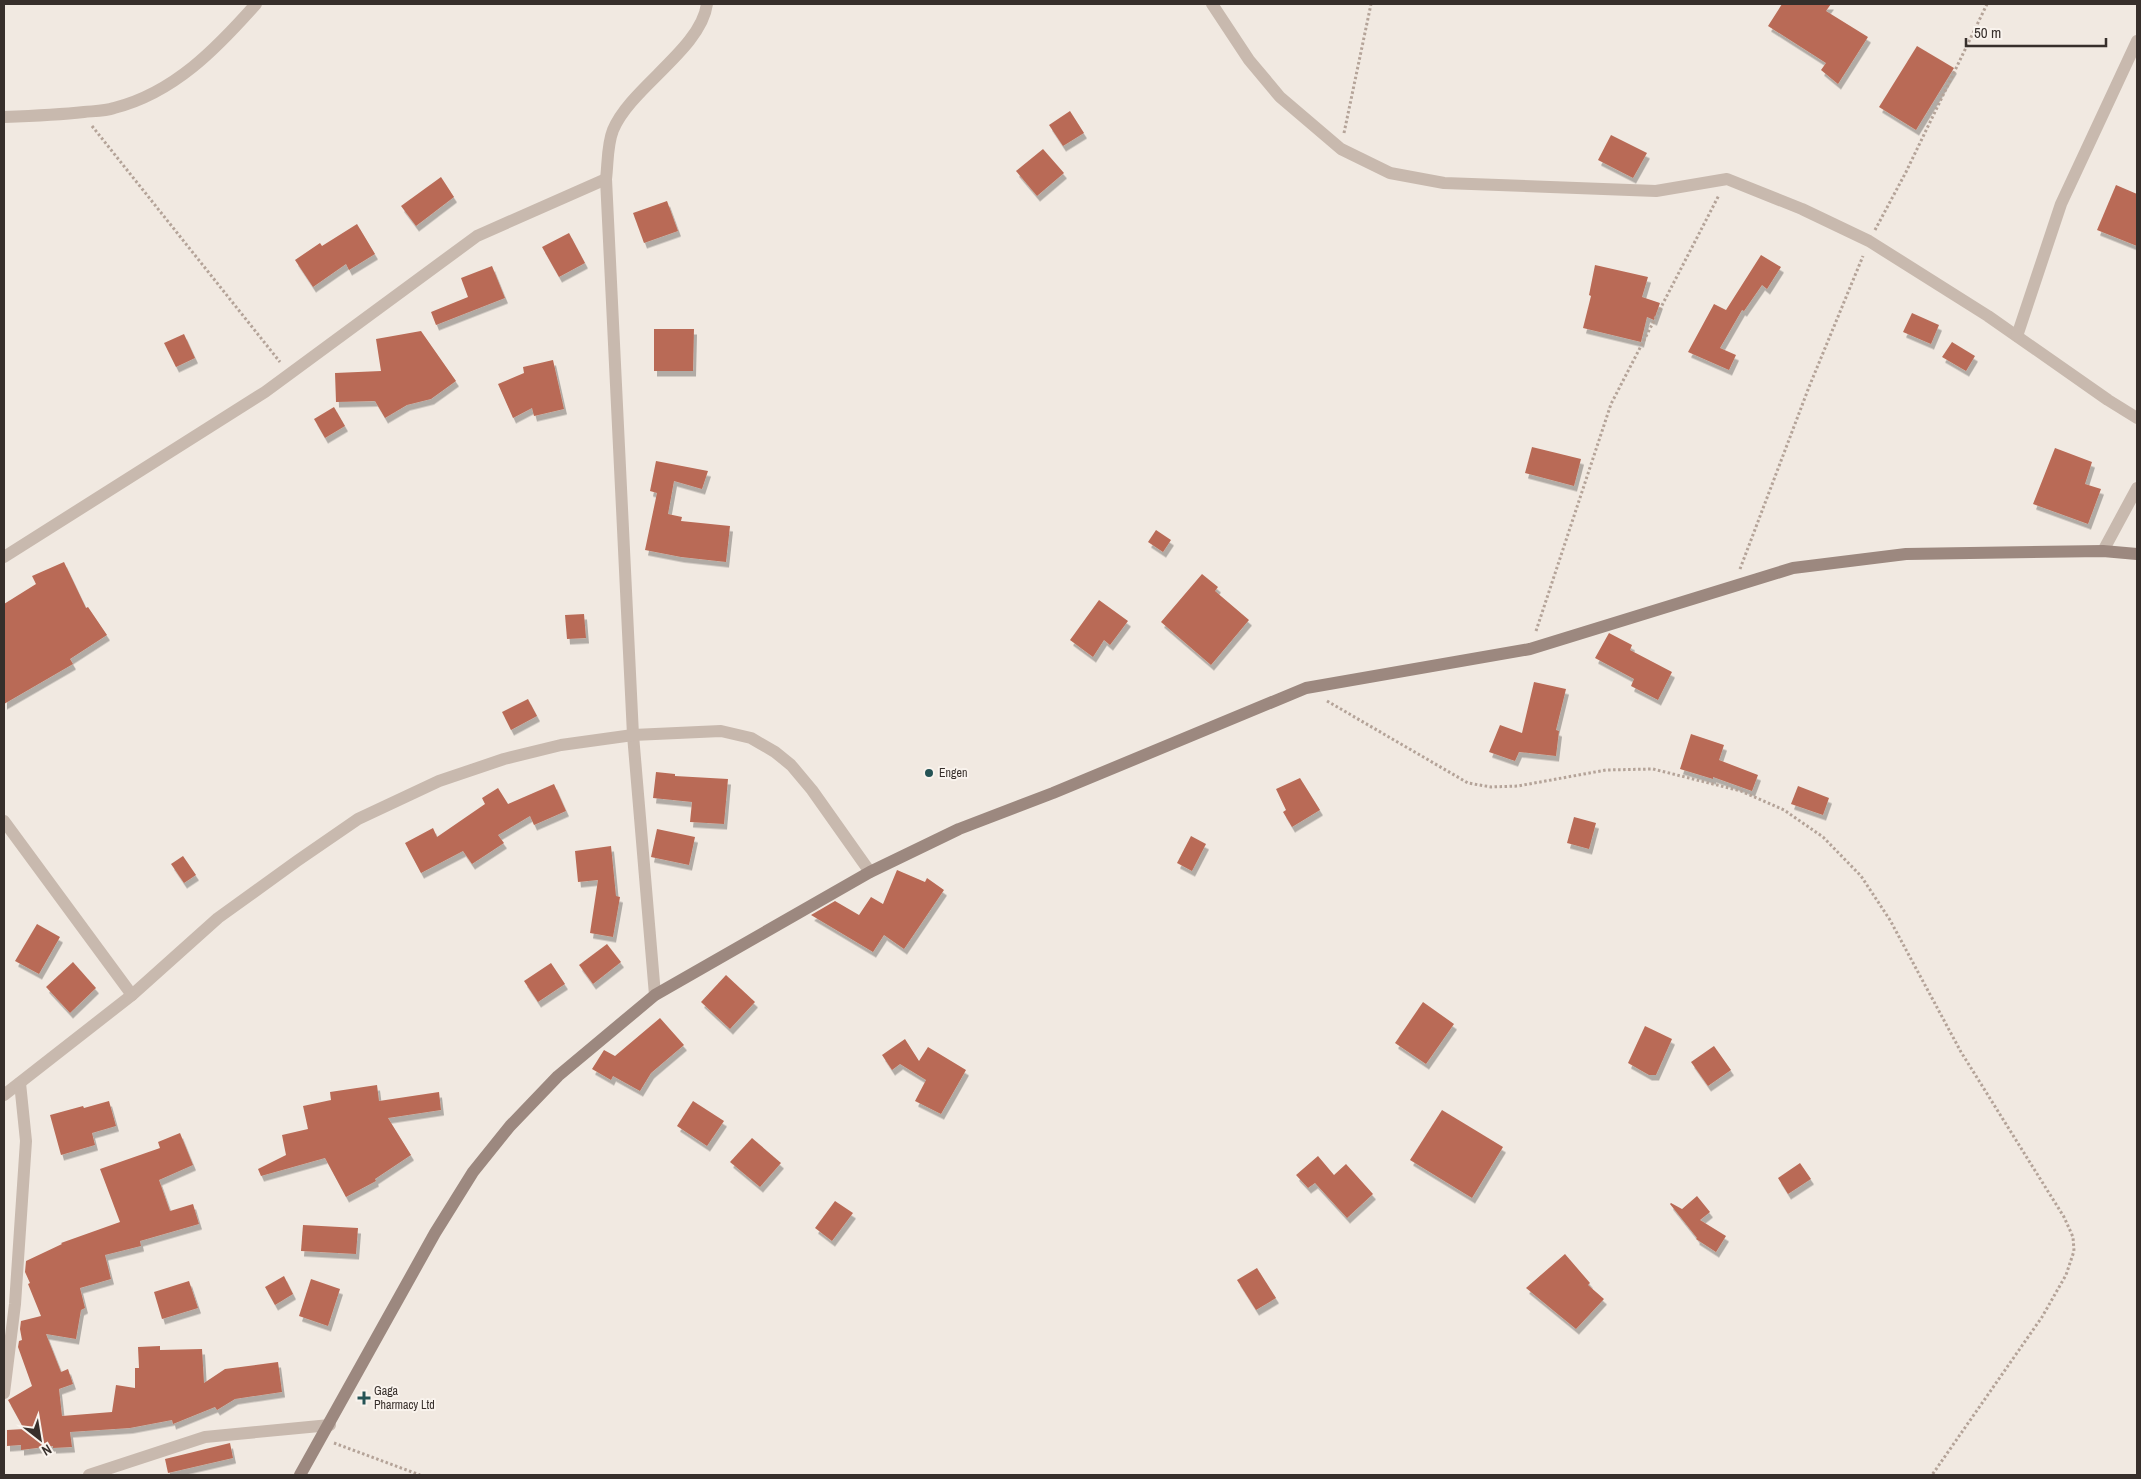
<svg xmlns="http://www.w3.org/2000/svg" width="2141" height="1479" viewBox="0 0 2141 1479" font-family="'Archivo Narrow',sans-serif">
<style>
.building{fill:#b96b56;filter:url(#shadow)}
.lines{fill:none;stroke-linecap:round;stroke-linejoin:round}
.path{stroke:#b4a398;stroke-width:3;stroke-dasharray:2.5 2.5;stroke-linecap:butt}
.minor{stroke:#c8b9ae;stroke-width:12}
.secondary{stroke:#9c887f;stroke-width:12}
.poi-dot{fill:#255355;stroke:#f9f3ed;stroke-width:2}
.labels{text-anchor:middle;stroke-width:4;stroke-linejoin:round;paint-order:stroke}
.poi-label{font-size:12px;fill:#372f2b;stroke:#f9f3ed;text-anchor:start}
</style>
<defs>
<filter id="shadow"><feDropShadow dx="3" dy="5.5" stdDeviation="0" flood-color="#0004"/></filter>
</defs>
<rect width="100%" height="100%" fill="#f1e9e1"/>
<!-- building -->
<g class="building">
<polygon points="1782,4 1831,4 1826,11 1868,37 1838,84 1821,70 1826,63 1768,26"/>
<polygon points="1917,46 1954,68 1916,130 1879,107"/>
<polygon points="1070,111 1084,133 1063,146 1049,125"/>
<polygon points="1611,135 1647,153 1633,178 1598,160"/>
<polygon points="1043,149 1064,173 1037,196 1016,171"/>
<polygon points="441,177 454,197 416,226 401,206"/>
<polygon points="2116,185 2137,194 2137,246 2097,230"/>
<polygon points="667,201 678,231 644,243 633,213"/>
<polygon points="357,224 375,254 349,270 346,264 313,287 295,260 320,243 322,246"/>
<polygon points="569,233 585,263 559,277 542,247"/>
<polygon points="1761,255 1781,267 1767,289 1762,285 1744,311 1742,310 1720,348 1736,355 1729,370 1688,352 1714,304 1726,310"/>
<polygon points="1595,265 1648,277 1642,297 1660,303 1654,320 1647,317 1641,342 1583,328 1591,296 1589,295"/>
<polygon points="492,266 505,298 436,325 431,312 468,297 461,278"/>
<polygon points="1912,313 1939,325 1931,344 1903,332"/>
<polygon points="654,329 694,329 693,371 654,371"/>
<polygon points="421,331 456,381 431,399 407,405 385,418 375,401 336,402 335,373 381,371 376,339"/>
<polygon points="184,334 195,358 176,367 164,343"/>
<polygon points="1952,342 1975,356 1966,371 1942,357"/>
<polygon points="553,360 564,409 534,416 532,408 513,418 498,384 524,373 523,367"/>
<polygon points="334,407 345,426 325,438 314,419"/>
<polygon points="1532,447 1581,459 1574,486 1525,473"/>
<polygon points="2055,448 2092,462 2085,484 2101,489 2088,524 2033,504"/>
<polygon points="656,461 708,471 702,489 674,481 668,514 682,517 681,521 730,526 726,562 681,557 645,550 657,493 650,491"/>
<polygon points="1156,530 1171,540 1163,552 1148,542"/>
<polygon points="64,562 86,608 88,607 107,635 70,659 73,664 4,704 4,604 36,584 32,576"/>
<polygon points="1202,574 1218,587 1215,591 1249,620 1211,665 1161,622"/>
<polygon points="1099,600 1128,621 1110,645 1104,640 1093,657 1070,640"/>
<polygon points="584,614 586,638 567,639 565,615"/>
<polygon points="1609,633 1632,645 1630,650 1672,672 1658,700 1631,686 1634,679 1595,658"/>
<polygon points="1534,682 1566,689 1556,730 1559,731 1556,756 1519,752 1515,761 1489,752 1500,725 1522,733"/>
<polygon points="528,699 537,716 511,730 502,712"/>
<polygon points="1691,734 1724,745 1719,760 1758,775 1752,791 1713,777 1713,779 1680,769"/>
<polygon points="656,772 675,774 675,776 728,779 724,824 690,822 692,802 653,798"/>
<polygon points="1300,778 1320,810 1292,827 1283,812 1286,810 1276,789"/>
<polygon points="554,784 566,811 534,825 530,816 498,835 504,843 472,864 463,851 421,873 405,843 433,828 437,837 485,804 482,798 498,788 508,804"/>
<polygon points="1798,786 1829,798 1823,815 1791,804"/>
<polygon points="1574,817 1596,823 1589,849 1567,843"/>
<polygon points="657,829 695,837 689,865 651,857"/>
<polygon points="1191,836 1206,844 1192,871 1177,863"/>
<polygon points="611,846 616,896 620,897 613,937 590,933 598,880 578,882 575,851"/>
<polygon points="183,856 196,875 184,883 171,864"/>
<polygon points="897,870 925,882 927,878 944,890 904,949 884,935 873,952 811,915 835,901 859,915 871,897 883,904"/>
<polygon points="37,924 60,937 39,974 15,961"/>
<polygon points="607,944 621,962 593,984 579,965"/>
<polygon points="73,962 96,988 70,1013 46,987"/>
<polygon points="551,963 565,984 538,1002 524,981"/>
<polygon points="726,975 755,1002 730,1029 701,1002"/>
<polygon points="1423,1002 1454,1024 1426,1064 1395,1043"/>
<polygon points="660,1018 684,1045 651,1073 640,1091 613,1076 611,1080 592,1069 604,1050 615,1056"/>
<polygon points="1645,1026 1672,1039 1656,1075 1649,1075 1628,1063"/>
<polygon points="905,1039 919,1061 928,1047 966,1070 941,1114 915,1101 926,1080 900,1064 892,1070 882,1055"/>
<polygon points="1714,1046 1731,1070 1708,1086 1691,1062"/>
<polygon points="377,1085 379,1101 439,1092 441,1110 388,1118 411,1155 375,1179 376,1181 346,1197 325,1158 261,1176 258,1169 286,1155 282,1135 308,1129 303,1106 331,1100 330,1092"/>
<polygon points="109,1101 116,1126 92,1133 95,1145 61,1155 50,1115 83,1106 84,1108"/>
<polygon points="693,1101 724,1121 707,1146 677,1126"/>
<polygon points="1442,1110 1503,1147 1472,1198 1410,1160"/>
<polygon points="180,1133 193,1165 159,1180 170,1211 193,1204 199,1224 140,1241 141,1246 105,1255 111,1279 80,1288 85,1308 81,1310 76,1339 46,1334 61,1372 68,1369 73,1384 59,1389 62,1416 112,1412 116,1385 135,1388 135,1368 139,1368 138,1347 160,1346 160,1350 202,1349 204,1383 225,1369 278,1362 282,1392 235,1399 217,1410 215,1407 173,1424 172,1420 130,1428 70,1432 72,1447 53,1448 53,1446 21,1450 21,1445 7,1446 7,1430 24,1429 8,1400 32,1386 18,1347 19,1341 22,1340 20,1329 21,1321 41,1316 28,1284 30,1283 25,1272 26,1261 62,1244 61,1243 120,1222 100,1169 160,1148 158,1142"/>
<polygon points="752,1138 781,1163 760,1187 730,1162"/>
<polygon points="1318,1156 1334,1175 1346,1164 1373,1194 1347,1218 1315,1183 1308,1188 1296,1175"/>
<polygon points="1800,1163 1811,1179 1788,1194 1778,1178"/>
<polygon points="1697,1196 1710,1212 1700,1220 1726,1236 1716,1252 1696,1239 1697,1238 1670,1204 1671,1203 1682,1209"/>
<polygon points="835,1201 853,1213 832,1241 815,1228"/>
<polygon points="303,1225 358,1228 356,1254 301,1251"/>
<polygon points="1565,1254 1590,1283 1588,1285 1604,1299 1576,1329 1526,1288"/>
<polygon points="1257,1268 1276,1298 1256,1310 1237,1280"/>
<polygon points="284,1276 293,1294 275,1305 265,1287"/>
<polygon points="311,1279 340,1289 328,1326 299,1316"/>
<polygon points="189,1281 198,1308 162,1319 154,1292"/>
<polygon points="230,1443 233,1458 168,1473 165,1459"/>
</g>
<g class="lines">
<!-- path -->
<g class="path">
<polyline points="92,126 280,362"/>
<polyline points="1344,133 1371,4"/>
<polyline points="1875,230 1906,172 1987,4"/>
<polyline points="1740,569 1809,387 1863,256"/>
<polyline points="1536,631 1611,404 1719,195"/>
<polyline points="1327,701 1468,783 1491,787 1518,786 1606,770 1653,769 1741,791 1784,810 1823,837 1861,876 1890,920 1961,1052 2064,1217 2073,1237 2074,1251 2066,1275 2042,1317 1932,1475"/>
<polyline points="334,1443 420,1475"/>
</g>
<!-- minor -->
<g class="minor">
<polyline points="1212,4 1249,60 1280,97 1341,149 1390,173 1444,183 1656,191 1727,179 1802,209 1869,241 1988,316 2108,400 2137,418"/>
<path d="M 4,117 C 31,116 57,115 84,112 C 94,111 105,111 114,108 C 174,93 217,48 256,4"/>
<polyline points="2017,336 2061,204 2137,41"/>
<polyline points="2103,551 2137,488"/>
<polyline points="4,557 265,392 477,236 606,179"/>
<polyline points="4,821 132,995"/>
<path d="M 655,995 L 633,735 L 606,179 C 608,163 607,145 613,130 C 630,88 701,49 707,4"/>
<polyline points="4,1095 132,995 218,918 297,861 358,819 439,781 504,759 561,745 633,735 721,731 751,738 775,752 791,765 812,790 870,872"/>
<polyline points="4,1393 15,1304 26,1141 20,1083"/>
<polyline points="89,1475 205,1437 330,1425"/>
</g>
<!-- secondary -->
<polyline class="secondary" points="300,1475 435,1233 473,1172 510,1126 558,1076 655,995 870,872 959,829 1053,793 1306,688 1530,649 1793,568 1906,554 2103,551 2137,554"/>
</g>
<!-- markers -->
<g class="poi-dot">
<circle cx="929" cy="773" r="5"/>
<path d="M361.5 1390.5h5v5h5v5h-5v5h-5v-5h-5v-5h5z"/>
</g>
<g class="labels">
<!-- poi labels -->
<g class="poi-label">
<text x="939" y="777">Engen</text>
<text x="374" y="1395">Gaga<tspan x="374" dy="14">Pharmacy Ltd</tspan></text>
</g>
</g>
<!-- border -->
<rect width="2141" height="1479" fill="none" stroke="#372f2b" stroke-width="10"/>
<!-- north arrow -->
<g transform="translate(40 1439) rotate(149)" stroke="#f9f3ed" stroke-width="4" paint-order="stroke">
<path d="M0-4L9 19L0 12L-9 19Z" fill="#372f2b"/>
<text y="-8" font-size="14" font-weight="bold" text-anchor="middle" fill="#372f2b">N</text>
</g>
<!-- scale -->
<path d="M1966 38v8h140v-8" fill="none" stroke="#372f2b" stroke-width="2.5"/>
<text x="1974" y="38" font-size="15" fill="#372f2b" stroke="#f9f3ed" stroke-width="4" paint-order="stroke">50 m</text>
</svg>
